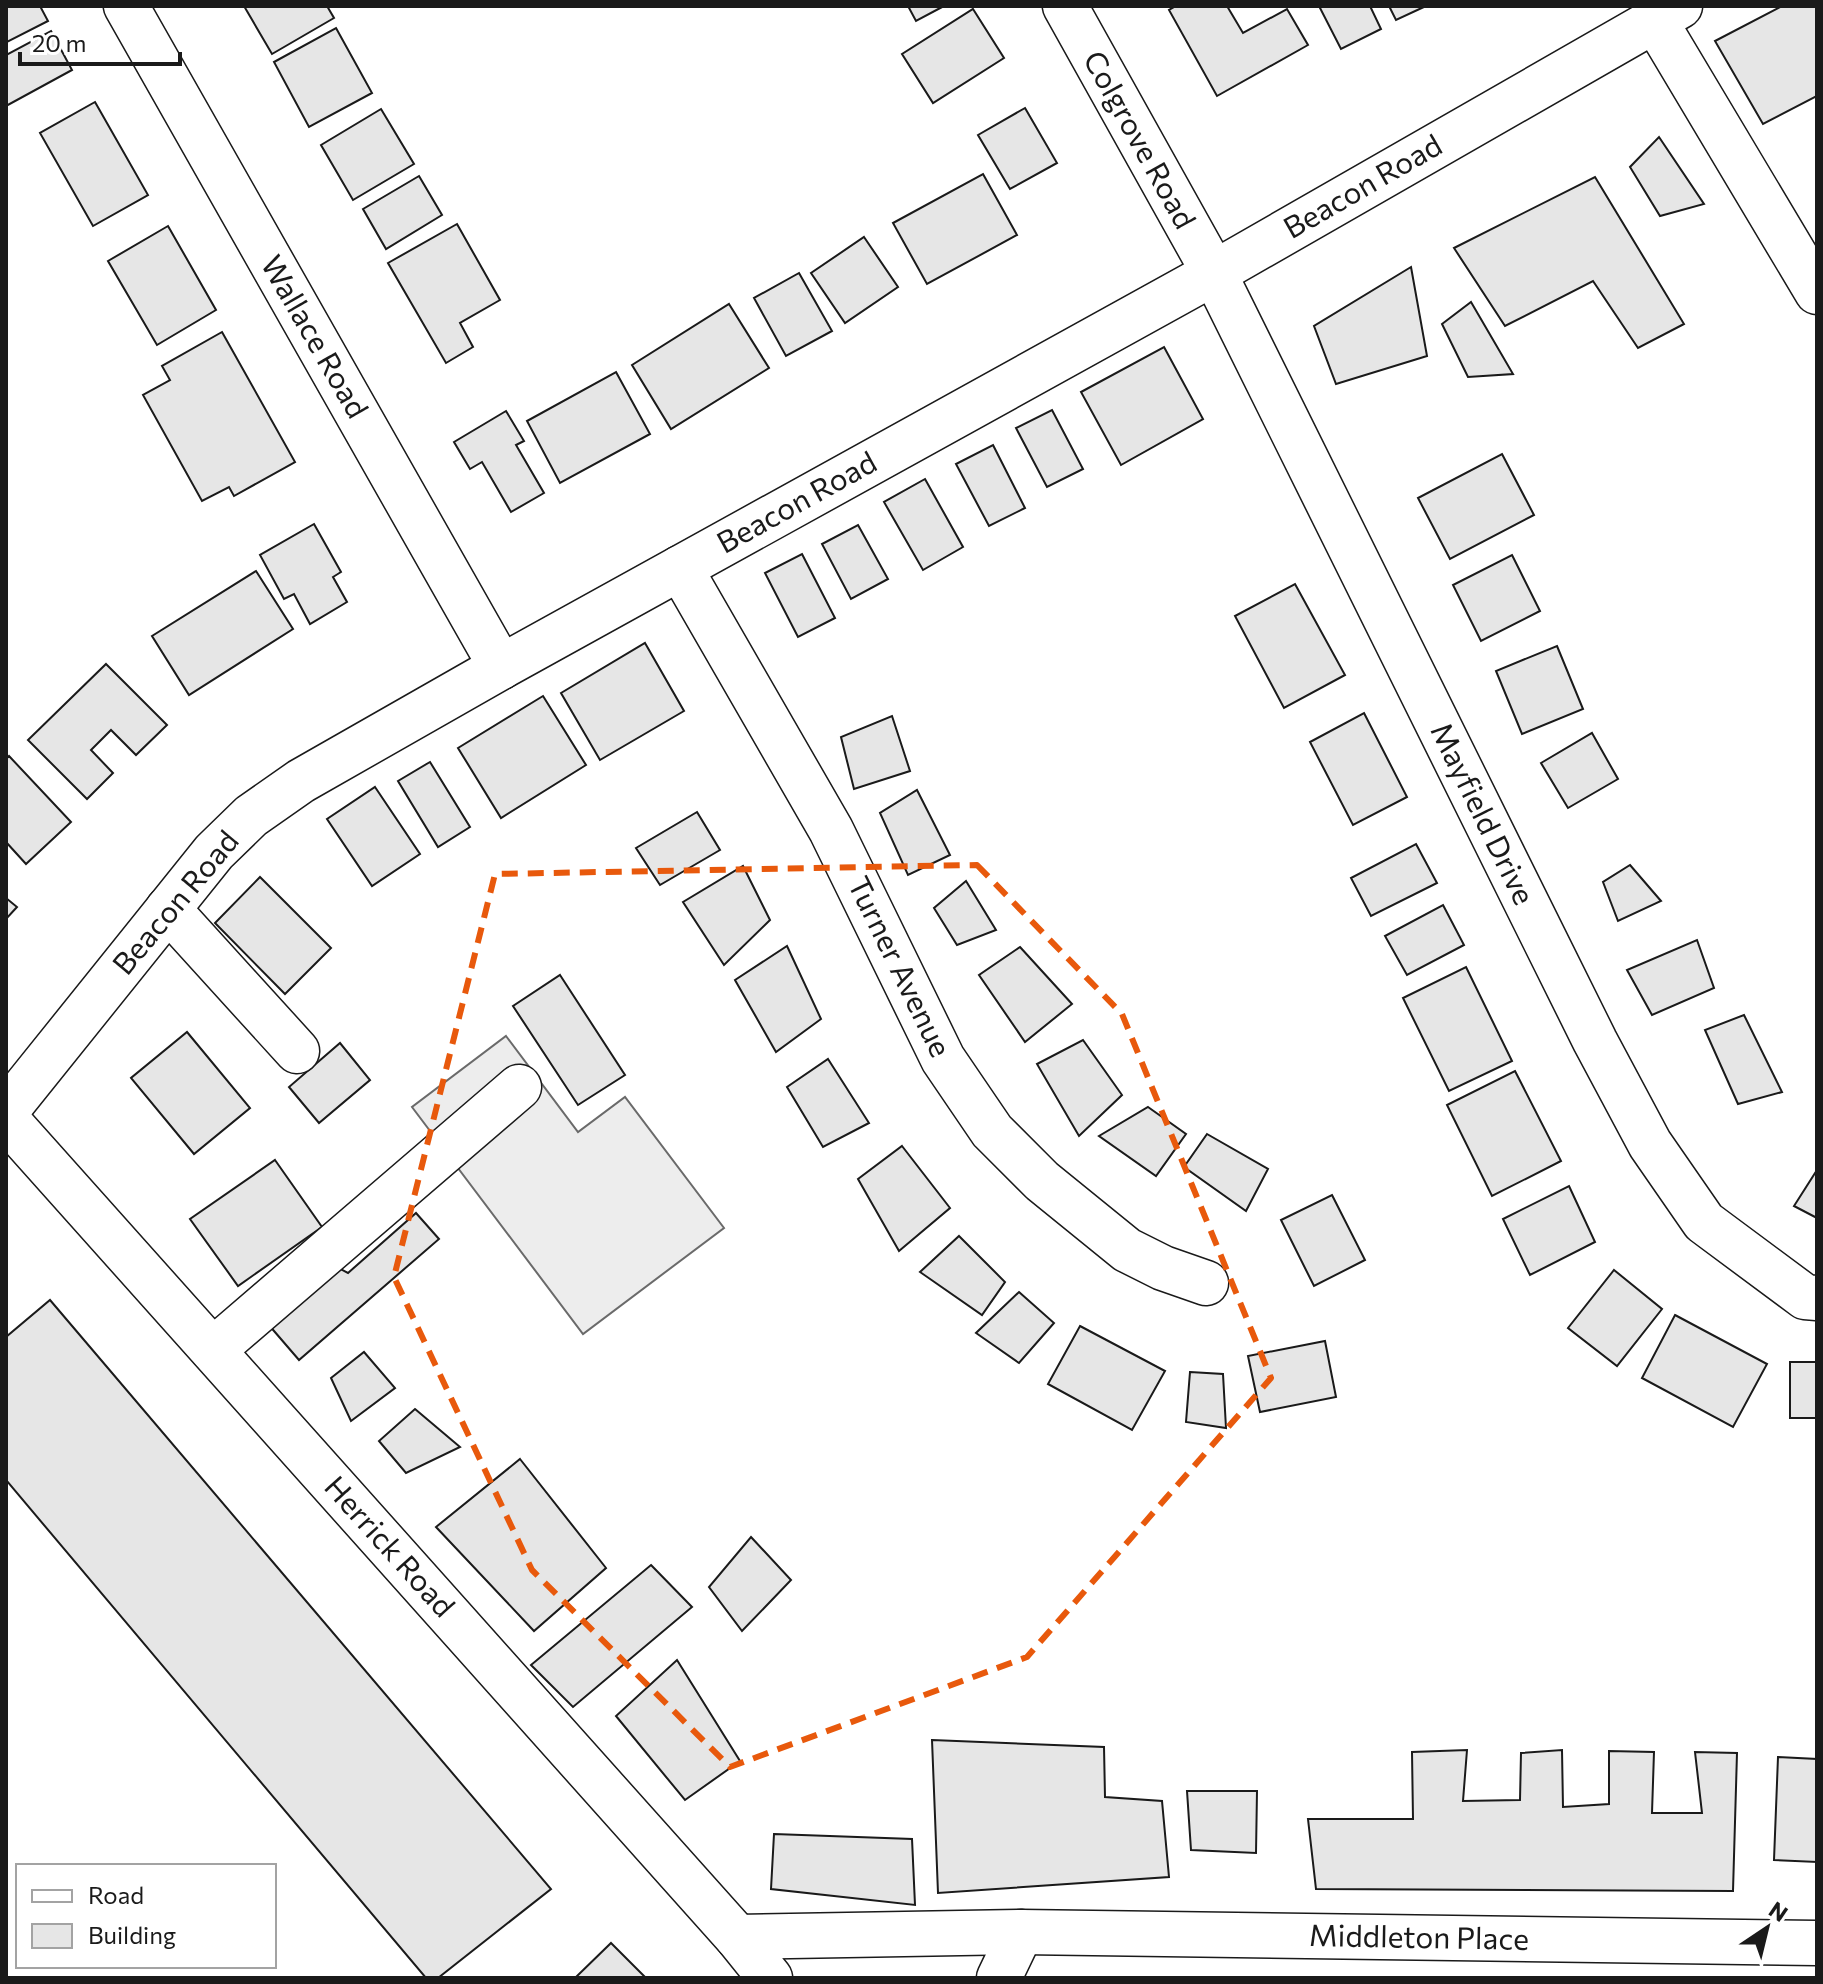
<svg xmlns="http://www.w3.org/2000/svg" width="1823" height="1984" viewBox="0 0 1823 1984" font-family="Commissioner,sans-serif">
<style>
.built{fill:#ededed;stroke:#6a6a6a;stroke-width:2}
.building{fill:#e6e6e6;stroke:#1a1a1a;stroke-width:2}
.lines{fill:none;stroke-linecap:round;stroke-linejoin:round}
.minor-casing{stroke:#1a1a1a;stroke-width:47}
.minor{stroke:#fff;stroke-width:44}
.marked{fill:none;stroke:#e8590c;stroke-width:6;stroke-dasharray:16 10;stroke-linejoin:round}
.labels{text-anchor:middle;stroke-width:6;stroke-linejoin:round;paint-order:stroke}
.street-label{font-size:30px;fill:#1a1a1a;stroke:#fff}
</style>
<rect width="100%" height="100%" fill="#fff"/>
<!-- built -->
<polygon class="built" points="506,1036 578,1132 625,1097 724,1228 583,1334 412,1107"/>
<!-- building -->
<g class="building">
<polygon points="6,6 40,6 48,21 7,42"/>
<polygon points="244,6 327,6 334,18 272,54"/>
<polygon points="908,6 944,6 916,21"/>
<polygon points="1176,6 1227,6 1243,33 1287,9 1308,45 1217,96 1169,10"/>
<polygon points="1319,6 1370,6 1381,29 1341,49"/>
<polygon points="1389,6 1426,6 1396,20"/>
<polygon points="1782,6 1817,6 1817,96 1763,124 1715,41"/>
<polygon points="973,9 1004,58 933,103 902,54"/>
<polygon points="336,28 372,93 309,127 274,62"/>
<polygon points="51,31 72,70 6,106 6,55"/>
<polygon points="95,102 148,195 93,226 40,133"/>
<polygon points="1025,108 1057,163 1010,189 978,135"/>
<polygon points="381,109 414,164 353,200 321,145"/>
<polygon points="1659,137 1704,204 1660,216 1630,167"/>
<polygon points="983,174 1017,235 927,284 893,223"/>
<polygon points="419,176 442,215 386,249 363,209"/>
<polygon points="1595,177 1684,324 1638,348 1593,281 1505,326 1454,248"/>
<polygon points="457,224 500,300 460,323 473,347 446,363 388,263"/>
<polygon points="168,226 216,310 157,345 108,261"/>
<polygon points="864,237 898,287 845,323 811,273"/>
<polygon points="1411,267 1427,356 1336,384 1314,326"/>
<polygon points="799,273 832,331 786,356 754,298"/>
<polygon points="1471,302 1513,374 1468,377 1442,324"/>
<polygon points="729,304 769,368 671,429 632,365"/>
<polygon points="222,332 295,462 234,496 229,487 202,501 143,395 170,380 162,366"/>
<polygon points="1164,347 1203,419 1121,465 1081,392"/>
<polygon points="616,372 650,434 560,483 527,421"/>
<polygon points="1052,410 1083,469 1047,487 1016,428"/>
<polygon points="506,411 524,441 516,445 544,493 511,512 482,462 470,469 454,442"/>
<polygon points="993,445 1025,508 989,526 956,464"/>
<polygon points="1502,454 1534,515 1450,559 1418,498"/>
<polygon points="925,479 963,547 923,570 884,502"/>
<polygon points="314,524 341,572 333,577 347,602 310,624 294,594 284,599 260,555"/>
<polygon points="858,525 888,579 851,599 822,544"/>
<polygon points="802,554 835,618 798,637 765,573"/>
<polygon points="1512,555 1540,611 1481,641 1453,585"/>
<polygon points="256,571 293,629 189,695 152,636"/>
<polygon points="1295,584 1345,675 1284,708 1235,616"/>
<polygon points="645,643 684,711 600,760 561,693"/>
<polygon points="1557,646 1583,709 1522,734 1496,671"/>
<polygon points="106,664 167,725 136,755 111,730 91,750 113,773 87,799 28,740"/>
<polygon points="543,696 586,765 501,818 458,748"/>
<polygon points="1364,713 1407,797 1353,825 1310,742"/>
<polygon points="892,716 910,771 854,789 841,737"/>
<polygon points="1592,733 1618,779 1568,808 1541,763"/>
<polygon points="9,756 71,822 26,864 6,842 6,759"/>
<polygon points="430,762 470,827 438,847 398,781"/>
<polygon points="375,787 420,854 372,886 327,819"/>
<polygon points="917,790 950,855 908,875 880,813"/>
<polygon points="697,812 720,850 660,885 636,848"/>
<polygon points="1416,844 1437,883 1371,916 1351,878"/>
<polygon points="1630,865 1661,901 1618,921 1603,882"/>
<polygon points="743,866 770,920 724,965 683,902"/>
<polygon points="260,877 331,948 285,994 215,923"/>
<polygon points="966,881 996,930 957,945 934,908"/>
<polygon points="6,898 17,907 6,919"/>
<polygon points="1443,905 1464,945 1407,975 1385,936"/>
<polygon points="1697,940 1714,988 1652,1015 1627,970"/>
<polygon points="787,946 821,1019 776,1052 735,980"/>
<polygon points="1020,947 1072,1004 1025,1042 979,975"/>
<polygon points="1466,967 1512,1061 1449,1091 1403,998"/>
<polygon points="560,975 625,1075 578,1105 513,1006"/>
<polygon points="1744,1015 1782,1092 1738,1104 1705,1030"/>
<polygon points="187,1032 250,1108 194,1154 131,1078"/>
<polygon points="1083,1040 1122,1095 1079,1136 1037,1064"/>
<polygon points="340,1043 370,1080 319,1123 289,1087"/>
<polygon points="828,1059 869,1123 823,1147 787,1087"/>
<polygon points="1515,1071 1561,1161 1492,1196 1447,1105"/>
<polygon points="1148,1107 1186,1134 1156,1176 1099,1136"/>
<polygon points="1207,1134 1268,1169 1246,1211 1184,1167"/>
<polygon points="902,1146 950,1208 899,1251 858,1179"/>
<polygon points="275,1160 322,1227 238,1286 190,1219"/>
<polygon points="1817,1170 1817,1218 1794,1206"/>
<polygon points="1569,1186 1595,1242 1530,1275 1503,1219"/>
<polygon points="1332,1195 1365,1260 1314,1286 1281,1220"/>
<polygon points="416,1213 439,1239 299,1360 268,1324 335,1266 348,1273"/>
<polygon points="959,1236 1005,1282 982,1315 920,1272"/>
<polygon points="1614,1270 1662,1309 1617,1366 1568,1328"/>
<polygon points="1019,1292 1054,1323 1019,1363 976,1333"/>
<polygon points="50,1300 551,1889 438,1978 426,1978 6,1480 6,1337"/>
<polygon points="1675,1315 1767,1364 1733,1427 1642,1378"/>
<polygon points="1080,1326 1165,1371 1132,1430 1048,1384"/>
<polygon points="1325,1341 1336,1397 1260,1412 1248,1356"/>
<polygon points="364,1352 395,1388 351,1421 331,1378"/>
<rect x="1790" y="1362" width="27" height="56"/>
<polygon points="1190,1372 1223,1374 1226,1428 1186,1422"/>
<polygon points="415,1409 460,1447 406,1473 379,1441"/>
<polygon points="520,1459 606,1568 534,1631 436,1527"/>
<polygon points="751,1537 791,1580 742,1631 709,1587"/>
<polygon points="651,1565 692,1607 573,1707 531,1665"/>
<polygon points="677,1660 740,1761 685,1800 616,1716"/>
<polygon points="932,1740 1104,1747 1105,1797 1162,1801 1169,1877 938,1893"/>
<polygon points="1467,1750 1463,1801 1520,1800 1521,1753 1562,1750 1563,1807 1609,1804 1609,1751 1654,1752 1652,1813 1702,1813 1695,1752 1737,1753 1733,1891 1316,1889 1308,1819 1413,1819 1412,1752"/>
<polygon points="1778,1757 1817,1759 1817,1862 1774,1860"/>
<polygon points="1187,1791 1257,1791 1256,1853 1191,1850"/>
<polygon points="774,1834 912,1839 915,1905 771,1889"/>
<polygon points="611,1943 646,1978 575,1978"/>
</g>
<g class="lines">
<!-- minor casing -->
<g class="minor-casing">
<g id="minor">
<polyline points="126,6 501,667"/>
<polyline points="1065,6 1214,273 1595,1041 1650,1144 1704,1222 1805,1297 1817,1298"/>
<polyline points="1654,19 1817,292"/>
<polyline points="680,568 831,830 943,1059 992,1131 1042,1181 1127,1250 1163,1268 1206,1283"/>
<polyline points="168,909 297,1051"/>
<polyline points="6,1111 214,852 251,816 301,781 501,667 1214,273 1680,6"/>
<polyline points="6,1119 737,1937 770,1978"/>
<polyline points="213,1350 519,1087"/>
<polyline points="737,1937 1021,1932 1817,1943"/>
<polyline points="999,1978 1021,1932"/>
</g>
</g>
<!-- minor -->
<use href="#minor" class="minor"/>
</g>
<!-- marked area -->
<path class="marked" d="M 977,865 L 1122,1014 L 1271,1378 L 1027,1657 L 730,1767 L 532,1570 L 394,1277 L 495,874 Z"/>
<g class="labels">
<!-- street labels -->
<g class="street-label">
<text transform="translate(1139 140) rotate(61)" y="10">Colgrove Road</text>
<text transform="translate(1363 187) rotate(-30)" y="10">Beacon Road</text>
<text transform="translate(314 337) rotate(60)" y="10">Wallace Road</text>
<text transform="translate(797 503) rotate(-29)" y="10">Beacon Road</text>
<text transform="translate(1482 814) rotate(64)" y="10">Mayfield Drive</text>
<text transform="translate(176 903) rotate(-50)" y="10">Beacon Road</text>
<text transform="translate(899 967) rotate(64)" y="10">Turner Avenue</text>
<text transform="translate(389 1547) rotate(48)" y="10">Herrick Road</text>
<text transform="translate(1419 1938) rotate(1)" y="10">Middleton Place</text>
</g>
</g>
<!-- border -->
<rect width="1823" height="1984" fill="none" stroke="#1a1a1a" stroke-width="16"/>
<!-- legend -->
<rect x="16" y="1864" width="260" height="104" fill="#ffffff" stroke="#a3a3a3" stroke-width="2"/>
<rect x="32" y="1890" width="40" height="12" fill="#ffffff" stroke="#a3a3a3" stroke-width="2"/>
<text x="88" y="1904" font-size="24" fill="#1a1a1a">Road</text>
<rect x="32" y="1924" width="40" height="24" fill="#e6e6e6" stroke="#a3a3a3" stroke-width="2"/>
<text x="88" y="1944" font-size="24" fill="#1a1a1a">Building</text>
<!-- north arrow -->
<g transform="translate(1767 1928) rotate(35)" stroke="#ffffff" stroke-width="6" paint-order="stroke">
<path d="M0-6L14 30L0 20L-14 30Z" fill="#1a1a1a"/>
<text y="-12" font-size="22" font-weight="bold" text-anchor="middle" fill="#1a1a1a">N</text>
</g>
<!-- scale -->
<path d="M20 52v12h160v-12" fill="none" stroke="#1a1a1a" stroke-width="4"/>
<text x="32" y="52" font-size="24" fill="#1a1a1a" stroke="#ffffff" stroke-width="6" paint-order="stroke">20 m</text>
</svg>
